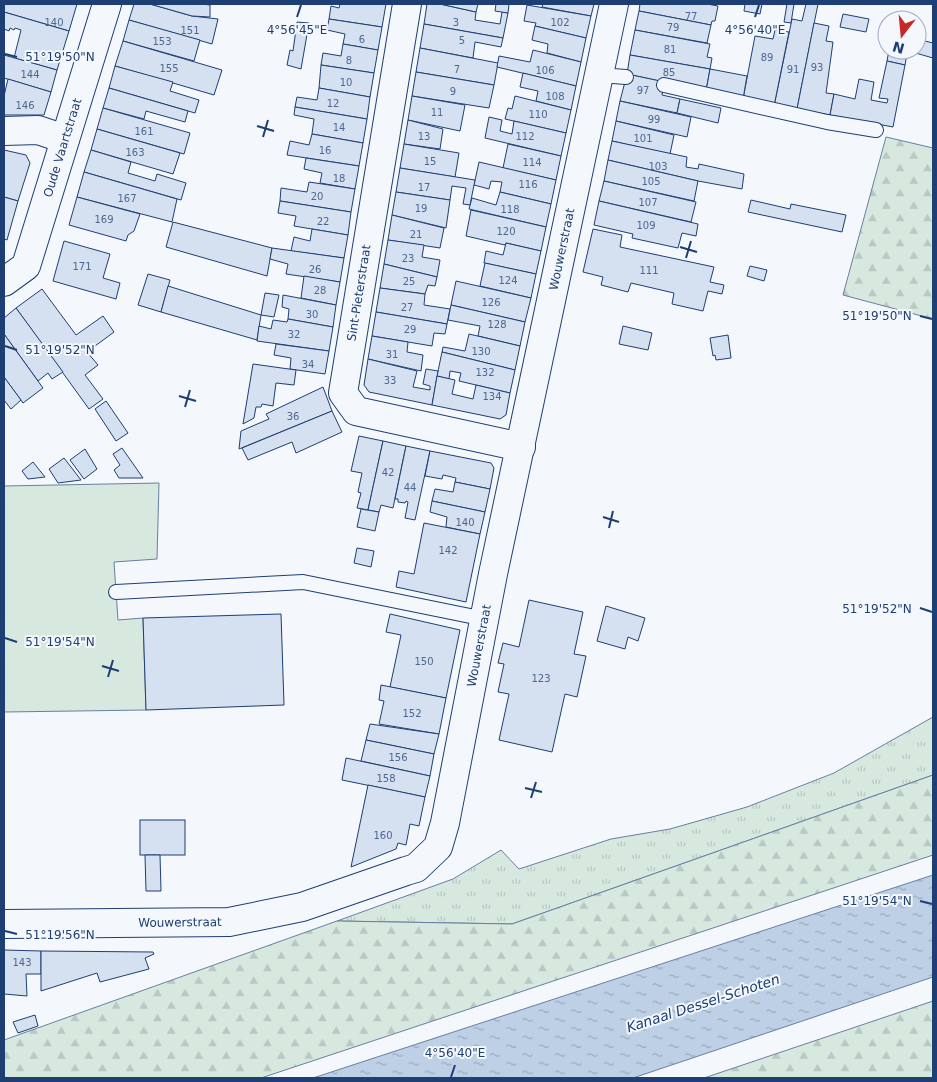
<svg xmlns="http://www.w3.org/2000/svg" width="937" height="1082" viewBox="0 0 937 1082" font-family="'DejaVu Sans',sans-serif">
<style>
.grass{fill:url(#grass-tufts);stroke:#687fa3}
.forest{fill:url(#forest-firs);stroke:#687fa3}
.park{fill:#d7e8df;stroke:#687fa3}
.water{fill:url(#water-ripples);stroke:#687fa3}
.building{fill:#d5e0f0;stroke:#1d3f73}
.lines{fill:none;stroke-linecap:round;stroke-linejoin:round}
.service-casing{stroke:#1d3f73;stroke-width:16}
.minor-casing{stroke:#1d3f73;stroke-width:30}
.service{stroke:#f4f7fb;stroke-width:14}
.minor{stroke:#f4f7fb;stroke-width:28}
.ticks{fill:none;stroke:#1d3f73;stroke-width:2}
.labels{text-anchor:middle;stroke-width:4;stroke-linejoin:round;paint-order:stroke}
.number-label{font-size:10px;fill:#4b6792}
.street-label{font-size:12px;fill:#1d3f73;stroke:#f4f7fb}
.water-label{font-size:14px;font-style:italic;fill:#1d3f73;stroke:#f4f7fb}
.ticks-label{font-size:12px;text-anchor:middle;fill:#1d3f73;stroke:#f4f7fb;stroke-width:4;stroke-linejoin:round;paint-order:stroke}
</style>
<defs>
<pattern id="grass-tufts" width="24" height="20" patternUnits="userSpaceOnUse" patternTransform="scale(1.25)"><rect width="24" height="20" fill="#d7e8df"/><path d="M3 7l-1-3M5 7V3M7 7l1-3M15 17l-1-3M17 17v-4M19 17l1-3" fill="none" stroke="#b8c8c3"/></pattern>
<pattern id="forest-firs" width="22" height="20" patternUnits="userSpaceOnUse" patternTransform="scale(1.25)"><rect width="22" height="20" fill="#d7e8df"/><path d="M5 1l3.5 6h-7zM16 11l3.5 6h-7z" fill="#b8c8c3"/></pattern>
<pattern id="water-ripples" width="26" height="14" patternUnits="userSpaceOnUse" patternTransform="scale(1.25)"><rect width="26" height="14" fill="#bed0e5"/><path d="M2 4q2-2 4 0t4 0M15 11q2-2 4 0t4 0" fill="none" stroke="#9aaabe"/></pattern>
</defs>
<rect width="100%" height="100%" fill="#f4f7fb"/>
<!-- grass -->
<polygon class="grass" points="933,717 933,775 512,924 337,921 453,879 501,850 519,869 611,839 670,829 747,807 834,773"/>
<!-- forest -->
<g class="forest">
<polygon points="886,137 933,148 933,319 843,295"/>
<polygon points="933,775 933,855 261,1078 4,1078 4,1040 337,921 512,924"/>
<polygon points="933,1001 933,1078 704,1078"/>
</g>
<!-- park -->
<polygon class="park" points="159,483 157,559 114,562 118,620 143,618 146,710 4,712 4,486"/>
<!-- water -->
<polygon class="water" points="933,875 933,977 633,1078 313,1078"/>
<!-- building -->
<g class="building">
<polygon points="4,4 77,4 69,31 4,12"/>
<polygon points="134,4 150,4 192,16 218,19 212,44 129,20"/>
<polygon points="150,4 202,4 210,5 210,17 192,16"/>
<polygon points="340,4 386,4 382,27 329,19 331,6 339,8"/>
<polygon points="427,4 440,4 476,12 475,20 500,24 502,12 508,13 503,38 424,24"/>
<polygon points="440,4 478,4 476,12"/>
<polygon points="496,4 509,4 508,13 495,11"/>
<polygon points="543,4 594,4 591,16 542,7"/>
<polygon points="640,4 707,4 718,6 715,21 712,21 711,25 639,11"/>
<polygon points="745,4 762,4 760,14 744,11"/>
<polygon points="787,4 794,4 791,23 784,22"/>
<polygon points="806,4 818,4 797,109 774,106 792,19 802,21"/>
<polygon points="527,5 591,16 586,38 535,26 536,23 524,21"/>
<polygon points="639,11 711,25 707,43 635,30"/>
<polygon points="4,12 69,31 57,70 14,58 21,30 15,28 14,30 10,28 9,31 4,29"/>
<polygon points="843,14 869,19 866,32 840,27"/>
<polygon points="329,19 382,27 378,50 343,44 345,34 327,30"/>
<polygon points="129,20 200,40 194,61 123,41"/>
<polygon points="297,22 309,23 301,69 287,65 290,50 293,51"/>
<polygon points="814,23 829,26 826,41 833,42 826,93 834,94 830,115 797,109"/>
<polygon points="424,24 503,38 501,47 475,42 473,58 420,48"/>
<polygon points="535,26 586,38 581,62 547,53 548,44 532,40"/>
<polygon points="635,30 710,44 707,57 712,58 710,69 630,55"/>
<polygon points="775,30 789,32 774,106 743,99 755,36 773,39"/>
<polygon points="917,39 933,43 933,58 912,52 913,50 917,50"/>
<polygon points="123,41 222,70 214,95 115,66"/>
<polygon points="343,44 378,50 374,73 321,65 323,53 341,56"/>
<polygon points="420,48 498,63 494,85 416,72"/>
<polygon points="533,50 581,62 576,86 497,67 499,56 530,62"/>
<polygon points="889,50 907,54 905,65 887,61"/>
<polygon points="4,55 57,70 51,92 4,78"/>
<polygon points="630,55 710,69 706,91 627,74"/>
<polygon points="887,61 905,65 893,127 830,115 834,94 855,99 859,79 874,82 871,100 887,103 888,99 879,98"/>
<polygon points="321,65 374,73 370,97 319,88"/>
<polygon points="115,66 173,82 170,91 199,100 195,113 109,88"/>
<polygon points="710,69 747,76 743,99 706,91"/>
<polygon points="416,72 494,85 489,108 412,96"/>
<polygon points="523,73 576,86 571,110 536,101 538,91 520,87"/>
<polygon points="627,74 665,82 662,95 680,99 677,113 620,101"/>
<polygon points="8,79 51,92 44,115 4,115 4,96"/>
<polygon points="109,88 188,111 185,122 146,111 144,119 103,108"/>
<polygon points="319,88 370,97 367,119 295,107 297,97 317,100"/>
<polygon points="412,96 465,105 460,131 408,120"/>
<polygon points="515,96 571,110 566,133 505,119 508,108 512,109"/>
<polygon points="680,99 721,108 718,123 677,113"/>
<polygon points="620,101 691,117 687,137 616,121"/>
<polygon points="295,107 367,119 363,143 312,134 314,119 294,115"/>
<polygon points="103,108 190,133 184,154 97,129"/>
<polygon points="489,117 502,120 500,131 512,134 514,121 566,133 561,156 485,138"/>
<polygon points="408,120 443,129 440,149 404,144"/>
<polygon points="616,121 674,135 670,154 612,141"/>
<polygon points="97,129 180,153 173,174 91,150"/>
<polygon points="312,134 363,143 359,166 287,155 290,141 309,145"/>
<polygon points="612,141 687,157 686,167 698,169 699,164 744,174 742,189 698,181 608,160"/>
<polygon points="404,144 459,153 455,177 400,168"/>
<polygon points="508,144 561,156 556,180 503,168"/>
<polygon points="4,150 26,155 30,163 18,201 4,197"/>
<polygon points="91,150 131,162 128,173 155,181 157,174 186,183 181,200 84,172"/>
<polygon points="306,158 359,166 355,189 320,183 322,173 304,169"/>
<polygon points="608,160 698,181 694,201 604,181"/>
<polygon points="479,162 556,180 551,204 500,192 502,182 491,181 489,189 474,185"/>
<polygon points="400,168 475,180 470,205 463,204 466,188 452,186 450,200 396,192"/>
<polygon points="84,172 177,199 172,222 77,197"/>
<polygon points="604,181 696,202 691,222 599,201"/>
<polygon points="309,182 355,189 351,212 280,201 281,188 307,192"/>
<polygon points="396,192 450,200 446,228 392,215"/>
<polygon points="500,192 551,204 546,227 469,209 472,198 496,205"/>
<polygon points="4,197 18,201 7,240 4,239"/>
<polygon points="77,197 140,214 134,231 128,235 126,241 69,225"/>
<polygon points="751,200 790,209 791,204 846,215 842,232 748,212"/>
<polygon points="280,201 351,212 348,235 294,226 296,216 278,213"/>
<polygon points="599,201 698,224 696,236 682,233 678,248 632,238 633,234 594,225"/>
<polygon points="471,210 546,227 541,251 506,243 505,245 466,236"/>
<polygon points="392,215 444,228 440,248 388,240"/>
<polygon points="173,222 272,248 267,276 166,247"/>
<polygon points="312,229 348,235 344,258 291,251 294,237 310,241"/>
<polygon points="593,229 622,235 620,247 714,267 710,282 724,285 722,294 708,291 703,311 672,304 674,293 631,283 628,292 601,285 603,277 583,272"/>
<polygon points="388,240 424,245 422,257 440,260 437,277 384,264"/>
<polygon points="64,241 110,254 103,278 120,283 116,299 53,281"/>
<polygon points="506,243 541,251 536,274 484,263 486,251 503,255"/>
<polygon points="272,248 344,258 340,282 286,274 288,264 270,259"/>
<polygon points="485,263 536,274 531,298 480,286"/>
<polygon points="384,264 437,277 435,286 428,285 425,294 380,288"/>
<polygon points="750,266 767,270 764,281 747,276"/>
<polygon points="148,274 170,280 161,312 138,305"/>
<polygon points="304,276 340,282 336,305 301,298"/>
<polygon points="456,281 531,298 525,322 451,305"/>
<polygon points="168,286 261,315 257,340 161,312"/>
<polygon points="380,288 425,294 424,305 450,309 447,324 376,312"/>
<polygon points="42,289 76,335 103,316 114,332 87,352 98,365 85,375 103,399 89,409 16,308"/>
<polygon points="265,293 279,295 274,317 261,315"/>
<polygon points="283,295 336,305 333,327 288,319 289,309 282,307"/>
<polygon points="451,305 525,322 520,346 478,336 480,326 448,320"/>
<polygon points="16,308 63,372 52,379 48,373 38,381 4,334 4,318"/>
<polygon points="376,312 447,324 445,334 434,333 432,346 372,336"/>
<polygon points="288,319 333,327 329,351 257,341 259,326 271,329 273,320 287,322"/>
<polygon points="623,326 652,333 648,350 619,344"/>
<polygon points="4,334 43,388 23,403 4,377"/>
<polygon points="469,334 520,346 515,370 442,352 443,347 465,351"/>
<polygon points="728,335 731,358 716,360 715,355 713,356 710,338"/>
<polygon points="372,336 408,342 407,352 423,355 421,371 368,359"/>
<polygon points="276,344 329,351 325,374 290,369 291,358 274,355"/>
<polygon points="442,352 515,370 510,393 459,381 461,373 450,371 449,379 437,376"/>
<polygon points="368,359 417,371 413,387 430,390 430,386 423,384 426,369 438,371 432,405 369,392 364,385"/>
<polygon points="253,364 296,370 294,385 276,383 273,406 262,404 261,407 256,407 254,418 243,424"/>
<polygon points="437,376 455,380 452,394 473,399 476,385 510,393 506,415 500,419 432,405"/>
<polygon points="4,377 21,400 11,409 4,400"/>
<polygon points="323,387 332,411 239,449 241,431 269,419 266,414"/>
<polygon points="106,401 128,433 116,441 95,409"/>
<polygon points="332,411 342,432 296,453 292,442 248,460 242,448"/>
<polygon points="359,436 383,441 368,510 357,508 361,493 358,492 362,473 351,471"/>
<polygon points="383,441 406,446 393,508 381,505 379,512 368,510"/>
<polygon points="406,446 430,451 415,520 405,518 408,502 406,501 405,503 398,502 398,499 395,499"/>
<polygon points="122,448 143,478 119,478 114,470 120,465 113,454"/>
<polygon points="85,449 97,469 84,479 70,460"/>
<polygon points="430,451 491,463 494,468 490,489 455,482 456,478 443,475 442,479 425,476"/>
<polygon points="64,458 81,480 58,483 49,469"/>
<polygon points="33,462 45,477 28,479 22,471"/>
<polygon points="455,482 490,489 485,512 432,501 435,489 453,492"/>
<polygon points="432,501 485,512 480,534 446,527 447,517 430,512"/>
<polygon points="361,509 379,512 375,531 357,527"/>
<polygon points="424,523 480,534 466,602 396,587 399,571 414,574"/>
<polygon points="357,548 374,551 371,567 354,563"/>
<polygon points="529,600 583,612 574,654 586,656 577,697 565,694 552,752 499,740 509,694 498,692 504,664 498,663 503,643 519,647"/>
<polygon points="606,606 645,618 638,641 628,637 625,649 597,641"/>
<polygon points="281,614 284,705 146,710 143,618"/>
<polygon points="390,614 460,630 446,698 390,687 401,635 386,632"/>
<polygon points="381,685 446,698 439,734 379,724 384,701 379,700"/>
<polygon points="370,724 439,734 434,754 366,740"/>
<polygon points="366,740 434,754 430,776 361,761"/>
<polygon points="346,758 430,776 425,797 342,780"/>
<polygon points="368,785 425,797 419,826 410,824 406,845 398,843 396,849 351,867"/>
<rect x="140" y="820" width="45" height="35"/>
<polygon points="145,855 160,855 161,891 146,891"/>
<polygon points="4,950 41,951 41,974 26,974 27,996 4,994"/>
<polygon points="41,951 153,952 154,954 145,958 149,969 100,982 97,973 41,991"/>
<polygon points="35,1015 38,1026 18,1033 13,1022"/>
</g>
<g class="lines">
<!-- service casing -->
<g class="service-casing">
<g id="service">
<polyline points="599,75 626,77"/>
<polyline points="664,85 827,122 876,130"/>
<polyline points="116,592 303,582 485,619"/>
</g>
</g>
<!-- minor casing -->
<g class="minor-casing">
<g id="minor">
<polyline points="407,4 343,393 356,411 521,447"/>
<polyline points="4,131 38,130 65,139"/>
<path id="s1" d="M 4,282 L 26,266 L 107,4"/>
<path id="s2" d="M 4,924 L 229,922 L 302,907 L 406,871 L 416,868 L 438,847 L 445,823 L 493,574 L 614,4"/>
</g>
</g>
<!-- service -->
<use href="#service" class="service"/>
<!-- minor -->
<use href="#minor" class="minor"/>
</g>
<!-- ticks -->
<path class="ticks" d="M 297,17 L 301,5M 755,17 L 759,5M 5,54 L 17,57M 257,126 L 274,131M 263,137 L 268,120M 680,247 L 697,252M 686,258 L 691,241M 920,316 L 932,319M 5,346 L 17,350M 179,396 L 196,401M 185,407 L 190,390M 603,517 L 619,522M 609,528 L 613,511M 920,608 L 932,612M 5,638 L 17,642M 102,666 L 119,671M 108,677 L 113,660M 525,788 L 542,792M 531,798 L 536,782M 920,901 L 932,904M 5,931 L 17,934M 451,1077 L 455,1065"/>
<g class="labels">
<!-- number labels -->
<g class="number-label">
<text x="691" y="20">77</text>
<text x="54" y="26">140</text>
<text x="456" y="26">3</text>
<text x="560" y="26">102</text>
<text x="673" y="31">79</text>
<text x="190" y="34">151</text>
<text x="362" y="43">6</text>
<text x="462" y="44">5</text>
<text x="162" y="45">153</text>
<text x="670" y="53">81</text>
<text x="767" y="61">89</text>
<text x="349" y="64">8</text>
<text x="817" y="71">93</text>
<text x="169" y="72">155</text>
<text x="457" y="73">7</text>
<text x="793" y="73">91</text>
<text x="545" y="74">106</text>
<text x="669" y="76">85</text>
<text x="30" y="78">144</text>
<text x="346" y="86">10</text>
<text x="643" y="94">97</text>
<text x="453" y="95">9</text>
<text x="555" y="100">108</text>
<text x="333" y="107">12</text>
<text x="25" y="109">146</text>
<text x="437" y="116">11</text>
<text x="538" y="118">110</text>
<text x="654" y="123">99</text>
<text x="339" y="131">14</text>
<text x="144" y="135">161</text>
<text x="424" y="140">13</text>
<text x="525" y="140">112</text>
<text x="643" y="142">101</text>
<text x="325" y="154">16</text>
<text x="135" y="156">163</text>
<text x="430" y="165">15</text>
<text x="532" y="166">114</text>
<text x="658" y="170">103</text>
<text x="339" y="182">18</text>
<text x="651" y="185">105</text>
<text x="528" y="188">116</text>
<text x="424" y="191">17</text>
<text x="317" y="200">20</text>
<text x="127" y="202">167</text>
<text x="648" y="206">107</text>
<text x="421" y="212">19</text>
<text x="510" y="213">118</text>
<text x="104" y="223">169</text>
<text x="323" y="225">22</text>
<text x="646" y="229">109</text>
<text x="506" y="235">120</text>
<text x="416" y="238">21</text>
<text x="408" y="262">23</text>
<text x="82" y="270">171</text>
<text x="315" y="273">26</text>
<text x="649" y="274">111</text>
<text x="508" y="284">124</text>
<text x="409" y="285">25</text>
<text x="320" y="294">28</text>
<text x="491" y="306">126</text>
<text x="407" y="311">27</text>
<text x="312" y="318">30</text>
<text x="497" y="328">128</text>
<text x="410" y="333">29</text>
<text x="294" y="338">32</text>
<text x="481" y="355">130</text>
<text x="392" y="358">31</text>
<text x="308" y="368">34</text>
<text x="485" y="376">132</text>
<text x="390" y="384">33</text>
<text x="492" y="400">134</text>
<text x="293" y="420">36</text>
<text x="388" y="476">42</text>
<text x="410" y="491">44</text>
<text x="465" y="526">140</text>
<text x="448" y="554">142</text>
<text x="424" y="665">150</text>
<text x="541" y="682">123</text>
<text x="412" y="717">152</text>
<text x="398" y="761">156</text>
<text x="386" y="782">158</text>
<text x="383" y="839">160</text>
<text x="22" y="966">143</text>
</g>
<!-- street labels -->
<g class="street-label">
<text dy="4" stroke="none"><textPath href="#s1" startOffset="151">Oude Vaartstraat</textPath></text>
<text dy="4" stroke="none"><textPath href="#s2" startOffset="1061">Wouwerstraat</textPath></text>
<text transform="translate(359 293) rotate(-81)" y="4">Sint-Pieterstraat</text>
<text dy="4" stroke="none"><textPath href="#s2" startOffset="656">Wouwerstraat</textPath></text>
<text dy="4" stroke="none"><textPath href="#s2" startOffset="176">Wouwerstraat</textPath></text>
</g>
<!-- water labels -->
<g class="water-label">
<text transform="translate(703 1003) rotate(-18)" y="5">Kanaal Dessel-Schoten</text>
</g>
</g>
<g class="ticks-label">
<text x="297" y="34">4°56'45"E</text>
<text x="755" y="34">4°56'40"E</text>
<text x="60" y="61">51°19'50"N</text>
<text x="877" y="320">51°19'50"N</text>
<text x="60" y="354">51°19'52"N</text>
<text x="877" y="613">51°19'52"N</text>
<text x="60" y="646">51°19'54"N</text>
<text x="877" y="905">51°19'54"N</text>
<text x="60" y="939">51°19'56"N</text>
<text x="455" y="1057">4°56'40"E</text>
</g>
<!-- border -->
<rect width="937" height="1082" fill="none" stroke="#1d3f73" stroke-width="10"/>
<!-- north arrow -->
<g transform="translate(902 35) rotate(196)"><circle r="24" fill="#f4f7fb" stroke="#9eadc5"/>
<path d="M0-4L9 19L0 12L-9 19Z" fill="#c62828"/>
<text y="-8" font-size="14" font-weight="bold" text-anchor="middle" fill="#1d3f73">N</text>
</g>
</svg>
